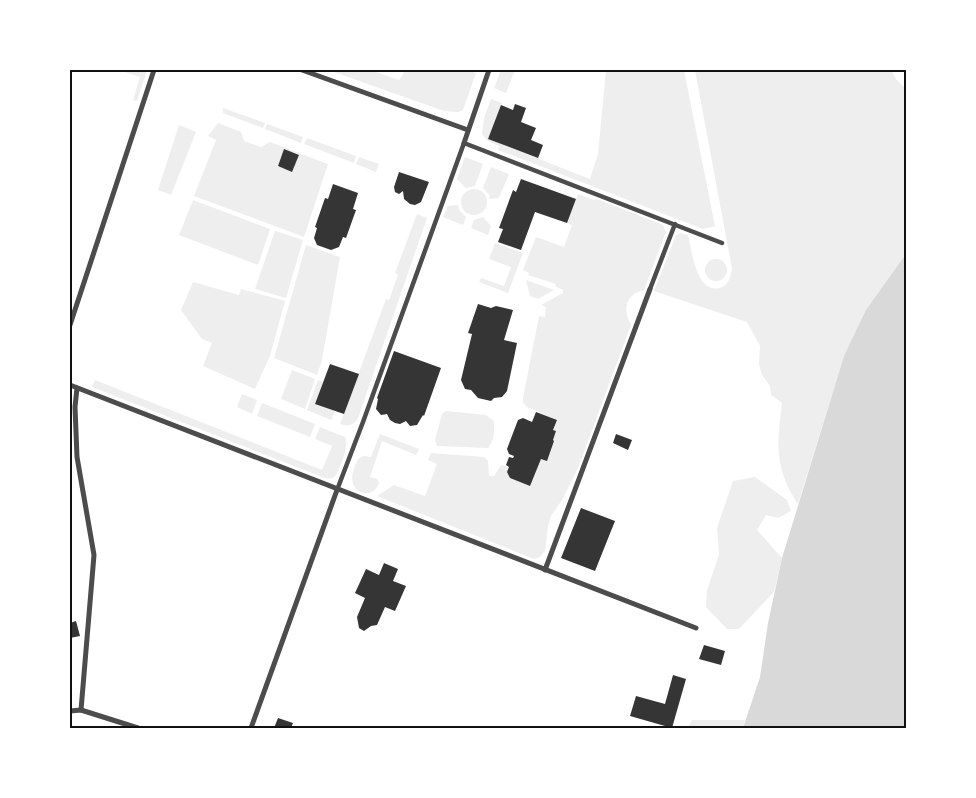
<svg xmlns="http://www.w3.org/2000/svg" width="976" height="798" viewBox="0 0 976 798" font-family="'Noto Sans',sans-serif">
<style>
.green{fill:#eee;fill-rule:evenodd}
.water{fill:#d9d9d9}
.building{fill:#353535}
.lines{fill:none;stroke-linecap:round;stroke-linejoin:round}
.pedestrian{stroke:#4c4c4c;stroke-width:4.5}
.minor{stroke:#4c4c4c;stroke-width:5}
.neatline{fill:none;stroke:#111;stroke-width:2}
</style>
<rect width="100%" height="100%" fill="#fff"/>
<!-- green -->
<g class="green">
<polygon points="118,70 147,70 137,101 133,100 140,77"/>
<polygon points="328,70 370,70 399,80 402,76 405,70 468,70 476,73 463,110 458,112 444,111"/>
<polygon points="501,70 515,70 506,93 494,88"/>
<polygon points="606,70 684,70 715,226 703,229 498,150 499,146 488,141 482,134 484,118 491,99 502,103 488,139 590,179 598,154"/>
<path d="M 695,70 L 891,70 L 896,79 L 906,89 L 906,254 L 844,356 L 798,504 C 774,468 777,444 782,403 L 771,395 L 770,386 L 762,375 L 759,364 L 760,346 L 747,322 L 654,291 L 676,235 L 680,233 L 688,235 C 692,251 696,294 720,288 C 729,285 730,277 732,269 Z"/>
<polygon points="223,108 265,123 263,128 223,113"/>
<path d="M 218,123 L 241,132 L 244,141 L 261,147 L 270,142 L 328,164 L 304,237 L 194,196 L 216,140 L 208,136 ZM 284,150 L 299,155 L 292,172 L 278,166 Z"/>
<polygon points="267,124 303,137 301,143 265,129"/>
<polygon points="179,125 196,132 171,195 158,190"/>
<polygon points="307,138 356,156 354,163 304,144"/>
<polygon points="359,157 379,164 376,172 356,164"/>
<polygon points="465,157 483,164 475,186 466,188 457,179"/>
<polygon points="491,167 509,174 499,198 489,199 490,196 483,188"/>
<circle cx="474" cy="202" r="13"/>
<path d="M 578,194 L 594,200 L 597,199 L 663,225 L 666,232 L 644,290 C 626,294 622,309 631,325 L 578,468 L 562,500 L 551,516 L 548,526 L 545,551 L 540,557 L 534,559 L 377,496 L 394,485 L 425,496 L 437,464 L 428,460 L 431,453 L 484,457 L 488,461 L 489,476 L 494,476 L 501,465 L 509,467 L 507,472 L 510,478 L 530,486 L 541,459 L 547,460 L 554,441 L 553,440 L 556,431 L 553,430 L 557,420 L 527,407 L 523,403 L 523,398 L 539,316 L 545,317 L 546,307 L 541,305 L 563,293 L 563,290 L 555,286 L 556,284 L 528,275 L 529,273 L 523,270 L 536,237 L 564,247 L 572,225 L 567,223 Z"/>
<polygon points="193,200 270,229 258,265 179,235"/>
<polygon points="458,205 460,211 466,217 463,225 443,217 448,206"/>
<path d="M 417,214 L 427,218 L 358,418 C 354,425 348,427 340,424 L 386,299 L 389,300 L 398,275 L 395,273 Z"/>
<polygon points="483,217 491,226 488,235 471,228 474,220"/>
<polygon points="275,231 303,240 286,298 255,289"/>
<polygon points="495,243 523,253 508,293 479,282 481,278 504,286 511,267 489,259"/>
<polygon points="306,245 340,257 322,360 317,375 274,358"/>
<circle cx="716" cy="270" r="11"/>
<polygon points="526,280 554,290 538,299 530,296"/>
<polygon points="193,282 239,295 241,289 285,301 270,356 255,389 203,366 212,343 202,339 181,310"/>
<polygon points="292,370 315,379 305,409 281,399"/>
<path d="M 95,380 L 322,470 L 332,446 L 315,439 L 320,427 L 345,437 C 349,444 341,468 336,475 C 333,479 329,479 325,478 L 97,389 L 92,387 Z"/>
<polygon points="318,380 323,382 315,404 335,411 331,420 307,410"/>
<polygon points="242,394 257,400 252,414 237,407"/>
<polygon points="262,403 315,424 310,437 257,416"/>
<path d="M 446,411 L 486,415 L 494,421 C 494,431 495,439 488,448 L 437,446 L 435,440 L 442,414 Z"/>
<path d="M 380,434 L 419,449 L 416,455 L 382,441 L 370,477 L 377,479 L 379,483 C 372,504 338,492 359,458 L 364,456 L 371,457 Z"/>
<polygon points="755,477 787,500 791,511 778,518 766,515 757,530 782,558 774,592 739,629 727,629 706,607 707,590 719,555 717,528 733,481"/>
<polygon points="692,720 745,720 743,728 688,728"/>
</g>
<!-- water -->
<polygon class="water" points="906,254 906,728 743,728 760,677 768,623 782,558 844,356 866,310"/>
<!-- building -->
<g class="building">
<polygon points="515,104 526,108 521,122 536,128 531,140 543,145 538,158 488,139 501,105 513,110"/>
<polygon points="284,149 299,155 292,172 278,166"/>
<polygon points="399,172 429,182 421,202 415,205 410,204 404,199 403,191 399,194 395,192 394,187"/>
<polygon points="521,179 576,199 567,223 535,212 521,250 498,242 503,229 499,228 513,190 516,192"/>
<polygon points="333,184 358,193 353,209 356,210 346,238 343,237 339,247 331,250 317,245 314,238 317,228 315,227 325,198 328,199"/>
<polygon points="478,304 491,308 496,306 513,310 504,340 517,343 507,391 502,397 494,398 491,401 478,398 471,390 465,389 461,380 472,334 468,333"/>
<polygon points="394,351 441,368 424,416 423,415 417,425 410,426 406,421 400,424 395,423 390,420 387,414 381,415 376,409 378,399 377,398"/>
<polygon points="330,364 359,374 344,414 315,404"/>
<polygon points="536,412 557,420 553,430 556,431 553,440 554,441 547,461 541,459 530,486 510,478 507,472 509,467 506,465 509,457 513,458 514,456 509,454 507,449 518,420 523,418 532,422"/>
<polygon points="616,434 632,440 628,450 613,443"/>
<polygon points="581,508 615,521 595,571 561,558"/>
<polygon points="384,563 398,569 393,581 406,586 395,611 385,607 377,625 371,626 364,631 359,628 357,617 365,598 355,593 366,569 379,575"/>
<polygon points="76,621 80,636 70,638 70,623"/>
<polygon points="704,645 725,651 721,665 699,659"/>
<polygon points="673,675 686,679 672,728 630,716 636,696 665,704"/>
<polygon points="278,718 293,723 291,728 274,728"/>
</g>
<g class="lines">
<!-- pedestrian -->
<g class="pedestrian">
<polyline points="650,289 675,224"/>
<polyline points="337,490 363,422 464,143 722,243"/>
</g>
<!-- minor -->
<g class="minor">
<polyline points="302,70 468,130"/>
<polyline points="464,143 489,70"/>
<polyline points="70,325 154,70"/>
<polyline points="70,385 696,628"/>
<polyline points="77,388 75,407 77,457 94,555 81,710"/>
<polyline points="545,570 650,289"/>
<polyline points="70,711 81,710 138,728"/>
<polyline points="251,728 337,490"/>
</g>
</g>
<!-- border -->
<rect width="976" height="798" fill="none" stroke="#ffffff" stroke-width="142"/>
<rect x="71" y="71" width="834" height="656" class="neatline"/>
</svg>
